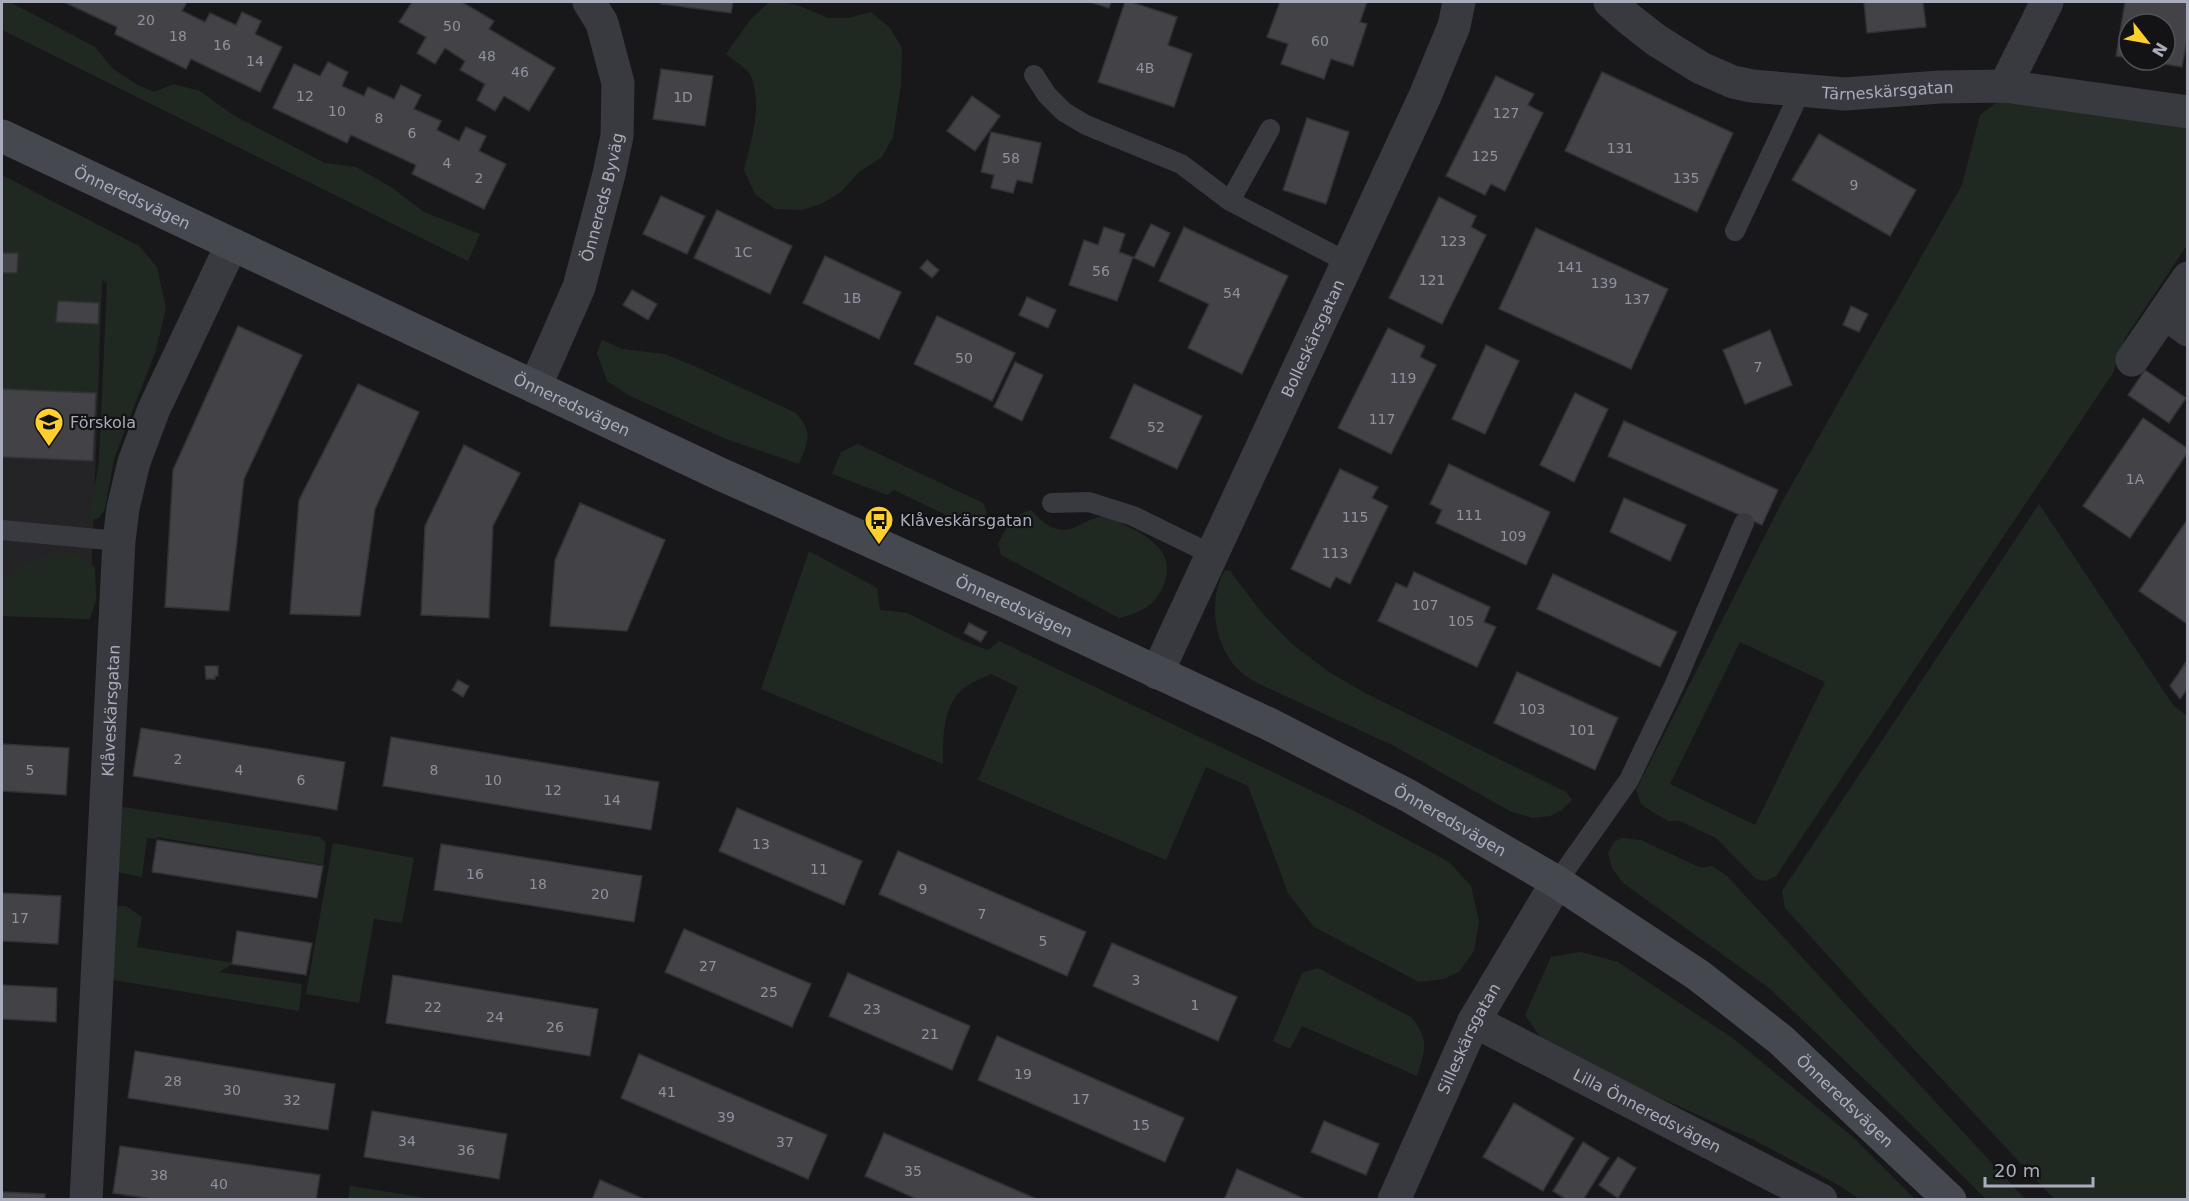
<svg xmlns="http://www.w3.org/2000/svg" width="2189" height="1201" viewBox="0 0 2189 1201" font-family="'DejaVu Sans',sans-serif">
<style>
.built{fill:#242427}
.green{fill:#1f2922;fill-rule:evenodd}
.building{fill:#424247;stroke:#323236;stroke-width:1.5}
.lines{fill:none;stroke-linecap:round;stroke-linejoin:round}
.lane{stroke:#393940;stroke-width:20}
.street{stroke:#393940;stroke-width:33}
.secondary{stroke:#464850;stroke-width:33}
.labels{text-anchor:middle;stroke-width:4.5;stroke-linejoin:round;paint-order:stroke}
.number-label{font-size:14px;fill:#8f929e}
.street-label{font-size:16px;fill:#a9adbb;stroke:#131315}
.poi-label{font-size:16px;fill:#a9adbb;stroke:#131315;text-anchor:start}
</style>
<rect width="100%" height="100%" fill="#18181a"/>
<!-- built -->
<polygon class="built" points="2,232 102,279 90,619 2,616"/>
<!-- green -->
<g class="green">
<polygon points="2,2 10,2 95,47 113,69 138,85 154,92 173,84 200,91 233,115 325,163 356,167 391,187 424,212 480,234 468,261 2,30"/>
<path d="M 769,2 L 783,2 L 800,6 L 828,18 L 848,18 L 871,12 L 890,28 L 902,48 L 901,85 L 893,137 L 882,157 L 859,172 L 841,192 L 821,204 L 801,210 L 775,209 L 755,194 L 744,170 C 751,141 763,106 751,76 C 747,68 733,60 726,54 L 750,20 Z"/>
<path d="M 2001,99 L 2187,126 L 2187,245 L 2125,338 L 2113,373 L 1776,876 L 1766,881 L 1756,879 L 1716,838 L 1679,821 L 1668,821 L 1651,811 L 1641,804 L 1636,790 L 1783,500 L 1962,185 L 1980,115 ZM 1740,642 L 1825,682 L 1755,825 L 1670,784 Z"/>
<polygon points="2,175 139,246 157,267 166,308 156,350 114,459 105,509 99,518 89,521 99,461 107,283 102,280 93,461 2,457"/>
<path d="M 602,340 L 622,349 L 664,354 L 690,364 L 796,413 C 814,434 808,440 799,464 L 723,438 L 628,395 L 607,381 L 597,353 Z"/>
<polygon points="858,444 983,503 987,512 982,524 973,528 894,490 887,495 832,474 841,452"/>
<polygon points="2039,504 2173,705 2187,716 2187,1199 2054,1199 1867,999 1785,908 1782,891"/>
<path d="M 1031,510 C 1040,520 1051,531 1066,530 C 1079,529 1091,515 1105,517 C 1112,517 1120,523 1126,526 C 1159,540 1180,561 1158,596 C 1149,609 1133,615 1119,618 L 1001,555 L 998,544 C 1007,526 1011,516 1031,510 Z"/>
<path d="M 809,551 L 877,588 L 880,610 L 907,613 L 966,642 L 988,650 L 999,641 L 1354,811 L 1449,862 L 1471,886 L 1479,921 L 1474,951 L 1459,972 L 1444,979 L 1419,982 L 1314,927 L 1288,893 L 1248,786 L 1206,767 L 1166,860 L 978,780 L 1018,687 L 991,674 C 983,678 972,682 965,687 C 942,705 943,737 943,764 L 761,689 Z"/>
<polygon points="49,554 76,554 95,567 96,600 90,619 2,616 2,582 22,566"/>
<path d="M 1225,570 L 1230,571 L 1262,613 L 1292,644 L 1329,672 L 1365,693 L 1566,792 L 1572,800 L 1562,810 L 1550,816 L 1532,818 L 1510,811 L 1392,745 L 1259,684 C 1254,681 1248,678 1243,674 C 1215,650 1206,602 1225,570 Z"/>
<polygon points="116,806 320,837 326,843 323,865 157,837 156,839 147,838 142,877 112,871"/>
<polygon points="1622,838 1641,840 1701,868 1712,866 1727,876 2025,1199 1986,1199 1886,1100 1769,988 1623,883 1612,868 1608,853 1614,842"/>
<polygon points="333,843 414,858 402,923 374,919 359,1003 306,994"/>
<polygon points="113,906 126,906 142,917 137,947 234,963 219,972 302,984 299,1011 107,979"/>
<polygon points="1581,952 1618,962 1734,1039 1854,1138 1915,1199 1859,1199 1840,1186 1754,1140 1640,1089 1543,1041 1525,1015 1551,957"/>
<path d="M 1318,968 L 1411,1017 C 1430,1039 1425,1051 1417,1076 L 1302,1026 L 1290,1049 L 1273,1041 L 1302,973 Z"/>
<polygon points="350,1186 351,1186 433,1199 348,1199"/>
</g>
<!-- building -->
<g class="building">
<polygon points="64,2 187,2 182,11 205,22 210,13 236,25 242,12 261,21 255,34 282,47 260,92 191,59 186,69 115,34 117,27"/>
<polygon points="412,2 462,2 494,21 489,29 555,68 529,111 504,96 495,111 477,100 485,84 460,70 465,61 445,48 435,64 417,53 426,37 399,22"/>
<polygon points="662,2 733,2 731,13 661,4"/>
<polygon points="1090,2 1111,2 1109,8"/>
<polygon points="1125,2 1131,2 1177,17 1168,45 1192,54 1174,107 1098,82"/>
<polygon points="1280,2 1367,2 1360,22 1367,24 1353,66 1331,59 1324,79 1281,64 1288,44 1267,37"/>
<polygon points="1864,2 1923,2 1926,27 1867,33"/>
<polygon points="2125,2 2188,2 2188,34 2182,67 2139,60 2165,60 2165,24 2129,24 2129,58 2116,56"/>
<polygon points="328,62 348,72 342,86 364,96 368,87 394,99 401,85 421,95 414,109 441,121 437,130 459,141 466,127 486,136 479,151 506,164 484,209 412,174 416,165 351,135 347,143 273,108 294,64 320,76"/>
<polygon points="661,69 713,76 705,126 653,119"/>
<polygon points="1602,72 1733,133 1697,212 1565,151"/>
<polygon points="1496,76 1534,94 1528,105 1543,113 1505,191 1491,184 1485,195 1446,176"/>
<polygon points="972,96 1000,116 975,151 947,131"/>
<polygon points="1307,118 1349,132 1326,204 1283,190"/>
<polygon points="991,132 1041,143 1032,183 1017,180 1013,193 991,188 994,175 981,172"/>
<polygon points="1819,134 1916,190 1890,236 1792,180"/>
<polygon points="661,196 705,216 687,254 643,234"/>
<polygon points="1439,197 1476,216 1471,227 1486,235 1442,324 1389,298"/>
<polygon points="717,210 792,246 770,294 694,258"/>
<polygon points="1151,224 1170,233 1154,267 1134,258"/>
<polygon points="1104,227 1125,234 1119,252 1133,257 1117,301 1069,285 1084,240 1098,245"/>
<polygon points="1184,227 1288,276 1242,374 1188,348 1209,304 1159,281"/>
<polygon points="1536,228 1668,289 1631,369 1499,309"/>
<polygon points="2,253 18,253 17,273 2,273"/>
<polygon points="825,256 901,292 879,339 803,303"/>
<polygon points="927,260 939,270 932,278 920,268"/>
<polygon points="632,290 657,304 648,320 623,305"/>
<polygon points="1027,297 1056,310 1048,328 1019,315"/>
<polygon points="58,301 99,303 98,324 56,322"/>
<polygon points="1851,306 1868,314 1859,332 1843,325"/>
<polygon points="937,316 1015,353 992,401 914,364"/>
<polygon points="238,326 302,355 244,479 229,611 165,607 173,470"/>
<polygon points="1388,328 1425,346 1420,357 1436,365 1391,454 1338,428"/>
<polygon points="1770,330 1792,385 1745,404 1723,350"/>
<polygon points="1486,345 1519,361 1485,434 1452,419"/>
<polygon points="1015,362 1043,375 1022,421 994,407"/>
<polygon points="2145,370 2186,398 2169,423 2128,395"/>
<polygon points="358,384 419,412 375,509 360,616 290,614 299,500"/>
<polygon points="1134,384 1202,416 1177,469 1110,438"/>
<polygon points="2,389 96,393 93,461 2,457"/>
<polygon points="1575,393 1608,409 1574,482 1540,465"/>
<polygon points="2143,418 2188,449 2188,452 2130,538 2083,506"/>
<polygon points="1624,421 1778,490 1762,525 1608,456"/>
<polygon points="464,445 520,473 493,526 489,618 421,615 425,526"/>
<polygon points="1449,464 1550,512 1526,565 1436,523 1442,510 1430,504"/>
<polygon points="1340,469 1378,487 1372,498 1388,506 1350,584 1336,577 1330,588 1291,569"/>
<polygon points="1624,498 1686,525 1670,561 1610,532"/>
<polygon points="580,503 665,540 627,631 550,626 555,560"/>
<polygon points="2187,520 2188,620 2186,623 2139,591"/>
<polygon points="1414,572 1490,607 1484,622 1496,627 1477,667 1378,621 1396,583 1407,588"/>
<polygon points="1553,574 1677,632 1660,667 1537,609"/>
<polygon points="969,623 987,632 981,642 964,633"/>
<polygon points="2186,662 2188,688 2180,699 2170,686"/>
<polygon points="205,666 218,666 218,676 215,676 215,679 206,679"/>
<polygon points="1517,672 1618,718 1595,770 1494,723"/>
<polygon points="458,680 469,686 463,697 452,690"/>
<polygon points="141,728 345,762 337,810 133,776"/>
<polygon points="391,737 659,782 651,830 383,786"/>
<polygon points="2,744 69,748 66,795 2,791"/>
<polygon points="737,808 862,861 844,905 719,851"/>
<polygon points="157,840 323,866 317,898 152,872"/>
<polygon points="441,844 642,876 634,922 434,890"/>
<polygon points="898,851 1086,932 1067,976 879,894"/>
<polygon points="2,893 61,896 58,944 2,941"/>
<polygon points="684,929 811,984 792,1027 665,972"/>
<polygon points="237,931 312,943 306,975 232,964"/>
<polygon points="1112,943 1237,997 1218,1041 1093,986"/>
<polygon points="848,973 970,1026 952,1070 829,1016"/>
<polygon points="393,975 598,1009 590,1056 386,1023"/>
<polygon points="2,985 57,988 56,1022 2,1019"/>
<polygon points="997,1036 1184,1118 1165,1162 978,1080"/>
<polygon points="135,1051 335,1084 328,1130 128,1098"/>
<polygon points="639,1054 827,1135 808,1179 621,1098"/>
<polygon points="1514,1103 1574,1138 1543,1191 1483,1157"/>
<polygon points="372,1111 507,1134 499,1179 364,1157"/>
<polygon points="1324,1121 1379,1144 1366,1175 1311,1152"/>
<polygon points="884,1133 1039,1200 919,1200 865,1176"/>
<polygon points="1583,1142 1609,1158 1583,1200 1567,1200 1553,1191"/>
<polygon points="120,1146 320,1175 316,1200 159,1200 113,1193"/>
<polygon points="1618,1157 1636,1168 1618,1198 1599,1185"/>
<polygon points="1237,1169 1307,1200 1224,1200"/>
<polygon points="600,1180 646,1200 592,1200"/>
<polygon points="2,1192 45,1194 45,1200 2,1200"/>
</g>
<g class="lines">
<!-- lane -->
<g class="lane">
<polyline points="1034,75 1047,95 1064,112 1086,125 1181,164 1230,201 1347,262"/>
<polyline points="1230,201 1270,129"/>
<polyline points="1735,231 1801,90"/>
<polyline points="1052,503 1089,502 1133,516 1211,554"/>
<polyline points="2,530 119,541"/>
<polyline points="1557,882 1629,780 1674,686 1744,523"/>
</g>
<!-- street -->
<g class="street">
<path id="s1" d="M 1610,2 L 1628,18 L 1656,40 L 1701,68 L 1733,82 L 1752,86 L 1845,94 L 1940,87 L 2005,86 L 2188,112"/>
<polyline points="2005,86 2047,2"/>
<polyline points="2165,313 2188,330"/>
<polyline points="2132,360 2188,278"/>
<path id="s2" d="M 535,387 L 579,287 L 609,174 L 617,136 L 618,83 L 602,23 L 589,2"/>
<path id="s3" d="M 1157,673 L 1425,96 L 1454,26 L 1459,2"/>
<path id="s4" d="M 1474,1021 L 1821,1200"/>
<path id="s5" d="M 86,1200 L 119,541 L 123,508 L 134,462 L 154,409 L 232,244"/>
<path id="s6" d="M 1394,1200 L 1474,1021 L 1557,882"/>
</g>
<!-- secondary -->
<path class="secondary" id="s7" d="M 2,136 L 720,474 L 1011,604 L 1269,724 L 1407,795 L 1557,882 L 1698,975 L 1781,1040 L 1950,1200"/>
</g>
<!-- icons -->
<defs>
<g id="school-pin" transform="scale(1.5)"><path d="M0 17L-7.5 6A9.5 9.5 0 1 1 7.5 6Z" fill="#fdd02d" stroke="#131315"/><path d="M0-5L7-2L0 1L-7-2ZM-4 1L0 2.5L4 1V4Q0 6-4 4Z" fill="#111"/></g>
<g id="bus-pin" transform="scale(1.5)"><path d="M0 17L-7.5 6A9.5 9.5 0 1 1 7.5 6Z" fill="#fdd02d" stroke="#131315"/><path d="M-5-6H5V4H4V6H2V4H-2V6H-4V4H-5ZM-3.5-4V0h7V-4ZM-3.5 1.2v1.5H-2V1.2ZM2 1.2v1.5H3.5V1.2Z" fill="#111"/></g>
</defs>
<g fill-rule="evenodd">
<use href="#school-pin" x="49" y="422"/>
<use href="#bus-pin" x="879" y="520"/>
</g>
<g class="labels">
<!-- number labels -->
<g class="number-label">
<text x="146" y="25">20</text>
<text x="452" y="31">50</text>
<text x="178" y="41">18</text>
<text x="1320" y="46">60</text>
<text x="222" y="50">16</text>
<text x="487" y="61">48</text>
<text x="255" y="66">14</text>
<text x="1145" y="73">4B</text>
<text x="520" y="77">46</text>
<text x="305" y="101">12</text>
<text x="683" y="102">1D</text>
<text x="337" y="116">10</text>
<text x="1506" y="118">127</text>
<text x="379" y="123">8</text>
<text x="412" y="138">6</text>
<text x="1620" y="153">131</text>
<text x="1485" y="161">125</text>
<text x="1011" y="163">58</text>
<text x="447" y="168">4</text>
<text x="479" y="183">2</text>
<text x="1686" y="183">135</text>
<text x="1854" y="190">9</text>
<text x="1453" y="246">123</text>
<text x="743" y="257">1C</text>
<text x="1570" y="272">141</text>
<text x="1101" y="276">56</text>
<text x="1432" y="285">121</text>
<text x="1604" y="288">139</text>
<text x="1232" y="298">54</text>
<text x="852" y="303">1B</text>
<text x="1637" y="304">137</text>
<text x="964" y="363">50</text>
<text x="1758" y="372">7</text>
<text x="1403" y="383">119</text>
<text x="1382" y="424">117</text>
<text x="1156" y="432">52</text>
<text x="2135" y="484">1A</text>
<text x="1469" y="520">111</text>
<text x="1355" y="522">115</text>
<text x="1513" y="541">109</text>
<text x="1335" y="558">113</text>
<text x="1425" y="610">107</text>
<text x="1461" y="626">105</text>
<text x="1532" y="714">103</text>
<text x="1582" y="735">101</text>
<text x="178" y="764">2</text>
<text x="30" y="775">5</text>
<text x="239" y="775">4</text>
<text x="434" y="775">8</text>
<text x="301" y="785">6</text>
<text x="493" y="785">10</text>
<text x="553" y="795">12</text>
<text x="612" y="805">14</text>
<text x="761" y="849">13</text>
<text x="819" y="874">11</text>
<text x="475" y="879">16</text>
<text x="538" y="889">18</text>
<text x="923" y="894">9</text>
<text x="600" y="899">20</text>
<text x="982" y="919">7</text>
<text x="20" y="923">17</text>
<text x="1043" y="946">5</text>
<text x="708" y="971">27</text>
<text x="1136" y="985">3</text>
<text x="769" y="997">25</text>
<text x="1195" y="1010">1</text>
<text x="433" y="1012">22</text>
<text x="872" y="1014">23</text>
<text x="495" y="1022">24</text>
<text x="555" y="1032">26</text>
<text x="930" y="1039">21</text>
<text x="1023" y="1079">19</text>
<text x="173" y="1086">28</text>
<text x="232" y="1095">30</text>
<text x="667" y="1097">41</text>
<text x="1081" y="1104">17</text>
<text x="292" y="1105">32</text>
<text x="726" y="1122">39</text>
<text x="1141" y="1130">15</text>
<text x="407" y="1146">34</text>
<text x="785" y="1147">37</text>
<text x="466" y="1155">36</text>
<text x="913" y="1176">35</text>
<text x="159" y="1180">38</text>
<text x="219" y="1189">40</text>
</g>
<!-- street labels -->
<g class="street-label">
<text dy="6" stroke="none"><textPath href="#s1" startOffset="303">Tärneskärsgatan</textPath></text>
<text dy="6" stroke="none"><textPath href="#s2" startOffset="202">Önnereds Byväg</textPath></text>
<text dy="6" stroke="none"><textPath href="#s7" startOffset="144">Önneredsvägen</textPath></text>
<text dy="6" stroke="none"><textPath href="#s3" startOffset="369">Bolleskärsgatan</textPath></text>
<text dy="6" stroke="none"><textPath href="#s7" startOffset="630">Önneredsvägen</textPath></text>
<text dy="6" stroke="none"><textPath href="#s7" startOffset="1116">Önneredsvägen</textPath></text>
<text dy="6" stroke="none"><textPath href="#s5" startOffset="490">Klåveskärsgatan</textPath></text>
<text dy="6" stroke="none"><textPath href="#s7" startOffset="1602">Önneredsvägen</textPath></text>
<text dy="6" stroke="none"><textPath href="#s6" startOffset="178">Silleskärsgatan</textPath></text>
<text dy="6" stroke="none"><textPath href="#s7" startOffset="2088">Önneredsvägen</textPath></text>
<text dy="6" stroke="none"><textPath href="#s4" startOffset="195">Lilla Önneredsvägen</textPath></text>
</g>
<!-- poi labels -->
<g class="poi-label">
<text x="70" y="428">Förskola</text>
<text x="900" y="526">Klåveskärsgatan</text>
</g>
</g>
<!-- border -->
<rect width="2189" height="1201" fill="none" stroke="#a9adbb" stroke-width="6"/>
<!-- north arrow -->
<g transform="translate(2147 42) rotate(121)"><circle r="28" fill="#131315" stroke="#4f5157" stroke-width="1.5"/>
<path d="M0-4.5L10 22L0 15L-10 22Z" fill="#fdd02d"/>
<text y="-9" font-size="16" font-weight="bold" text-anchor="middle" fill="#a9adbb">N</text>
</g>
<!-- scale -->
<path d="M1985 1177v9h108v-9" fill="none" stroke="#a9adbb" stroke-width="3"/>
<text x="1994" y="1177" font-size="18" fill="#a9adbb" stroke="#131315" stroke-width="4.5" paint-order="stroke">20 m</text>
</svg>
